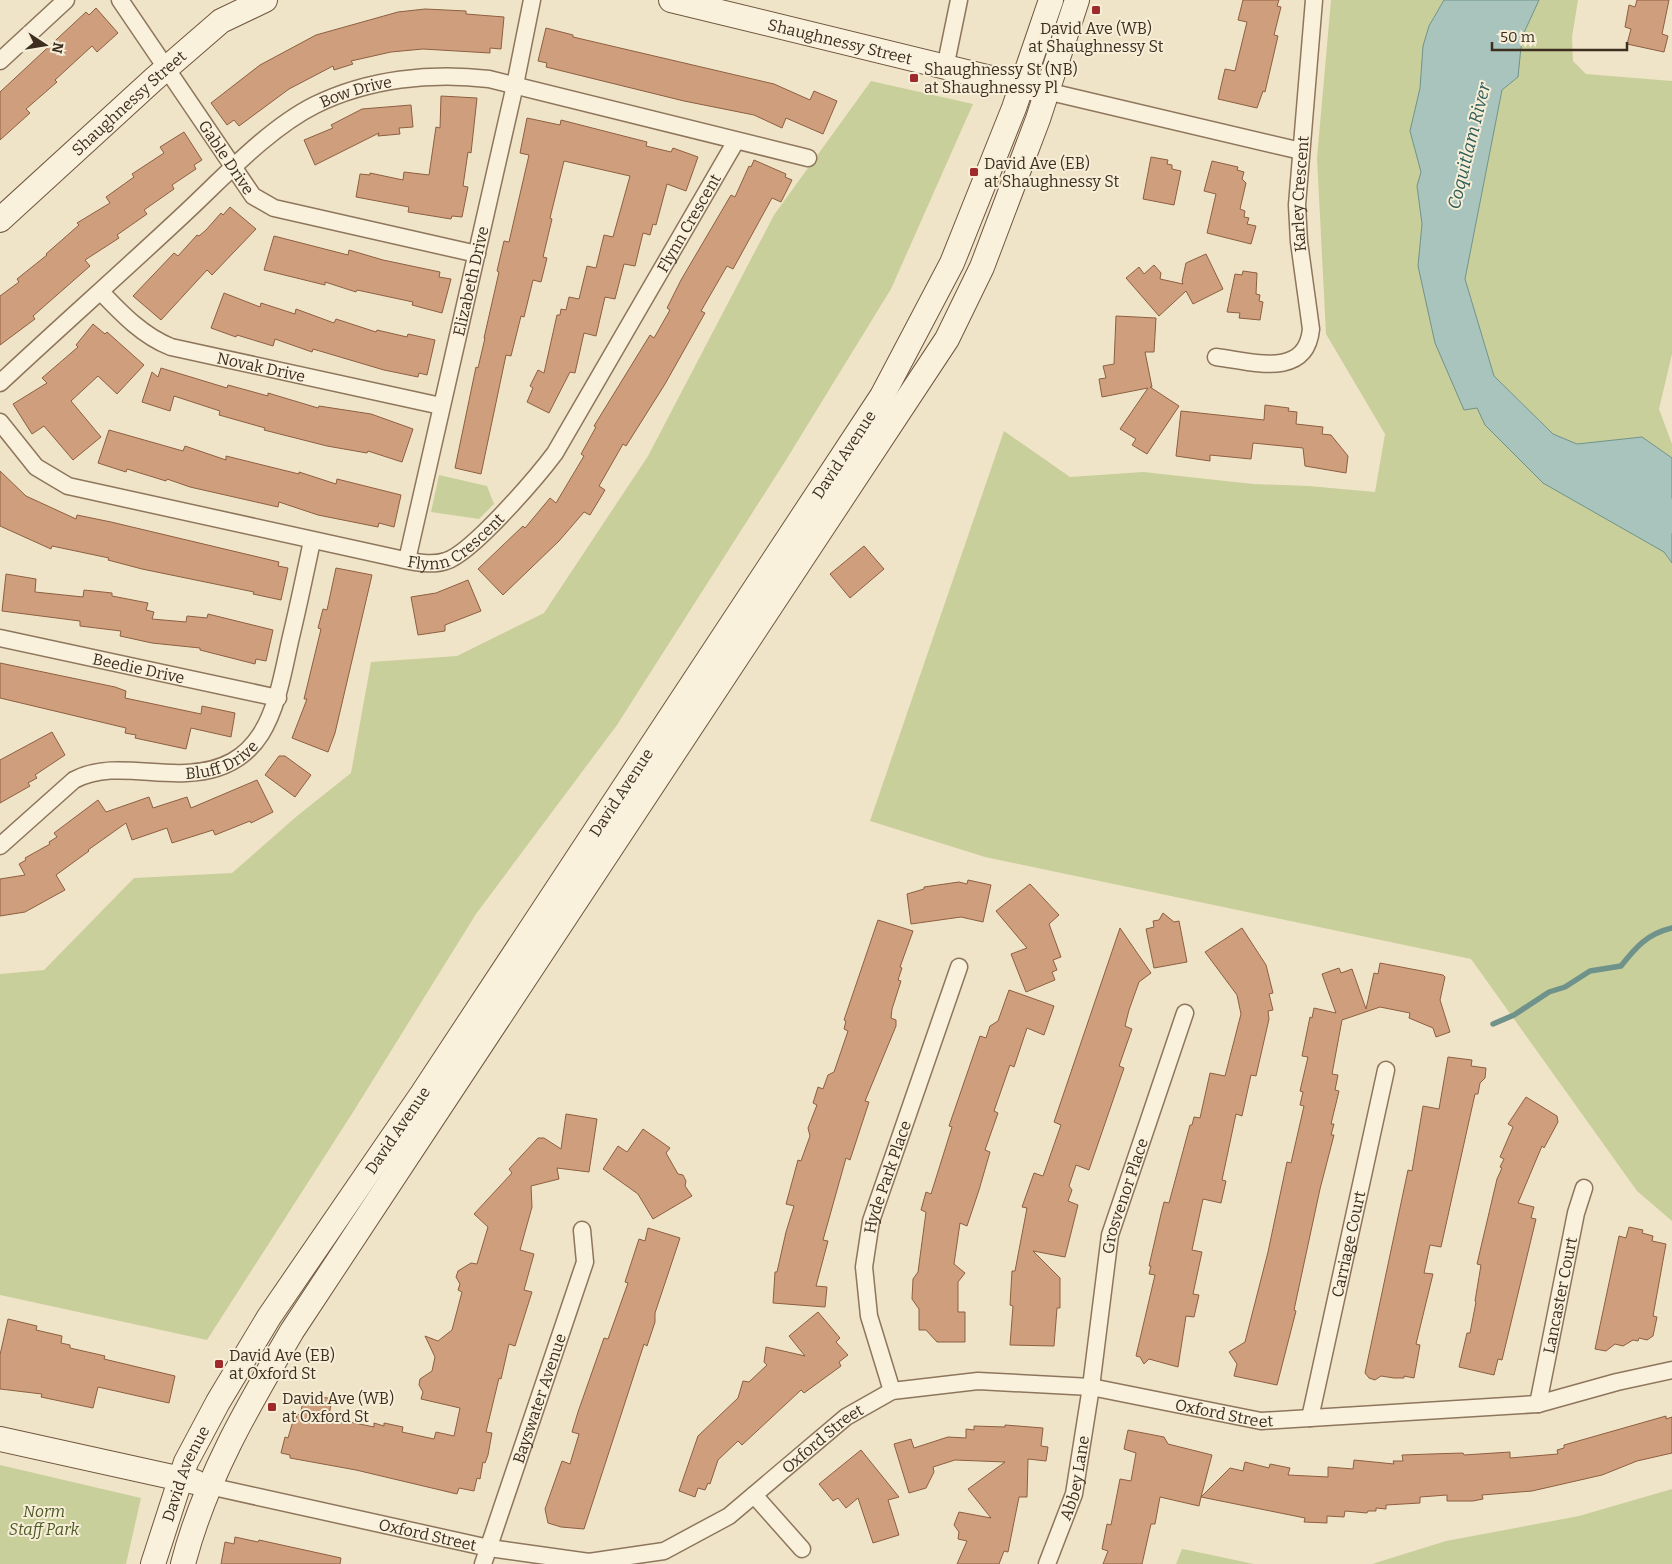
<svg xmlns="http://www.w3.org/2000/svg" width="1672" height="1564" viewBox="0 0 1672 1564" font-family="Bitter,serif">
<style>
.green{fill:#c9cf9b}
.water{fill:#a9c4bc;stroke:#6f938a}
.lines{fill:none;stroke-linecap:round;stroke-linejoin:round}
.stream{stroke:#6f938a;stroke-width:5.5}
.river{stroke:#a9c4bc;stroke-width:32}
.building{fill:#cf9f7d;stroke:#8d5f41}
.street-casing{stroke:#8d765c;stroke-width:19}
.secondary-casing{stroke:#6f573f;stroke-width:26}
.street{stroke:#faf1dc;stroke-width:16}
.secondary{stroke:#faf1dc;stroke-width:24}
.poi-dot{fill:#9e2a2b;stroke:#f7eed8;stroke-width:2}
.labels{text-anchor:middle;stroke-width:4;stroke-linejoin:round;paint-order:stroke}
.poi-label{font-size:16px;fill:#3d2e20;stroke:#f7eed8;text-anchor:start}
.street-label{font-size:16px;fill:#3d2e20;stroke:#f7eed8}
.park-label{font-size:16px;font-style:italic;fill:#4d5a26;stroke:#f7eed8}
.water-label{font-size:18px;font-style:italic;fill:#2f5d5a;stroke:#f7eed8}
</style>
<rect width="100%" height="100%" fill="#f0e4c8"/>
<!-- green -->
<g class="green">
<polygon points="1331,0 1444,0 1429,26 1424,46 1420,88 1410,131 1421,172 1417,186 1422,224 1418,266 1485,425 1664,552 1672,563 1672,1221 1637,1191 1471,959 985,857 870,821 1004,431 1070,477 1143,472 1253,484 1309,486 1375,492 1385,434 1326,334 1317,158"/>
<polygon points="1539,0 1578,0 1572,37 1573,61 1586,74 1672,81 1672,354 1659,409 1672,444 1672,458 1642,437 1577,444 1553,434 1494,376 1465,279 1502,90 1518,77 1522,37"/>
<polygon points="871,81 973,104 891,289 786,460 617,725 476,914 355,1109 207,1340 0,1295 0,974 44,970 134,878 232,873 297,816 351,773 371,662 457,656 544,613 648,456 774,215"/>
<polygon points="439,475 487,486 494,504 479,519 431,512"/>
<polygon points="1672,506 1672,528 1661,521 1668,508"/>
<polygon points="0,1465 141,1498 126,1564 0,1564"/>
<polygon points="1672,1489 1672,1564 1372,1564 1446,1541 1579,1516"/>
<polygon points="1182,1549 1183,1549 1254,1564 1176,1564"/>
</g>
<!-- water -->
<polygon class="water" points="1444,0 1539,0 1522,37 1518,77 1502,90 1465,279 1494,376 1553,434 1577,444 1642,437 1672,458 1672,506 1668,508 1661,521 1672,528 1672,563 1664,552 1543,483 1485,425 1477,408 1464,410 1435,343 1418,266 1422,224 1417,186 1421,172 1410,131 1420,88 1423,46 1429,26"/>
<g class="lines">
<!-- stream -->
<path class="stream" d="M 1493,1024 L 1514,1015 L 1549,992 L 1565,987 L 1590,971 L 1621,966 C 1636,947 1647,934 1672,928"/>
<!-- river -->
<polyline class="river" points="1625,492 1672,517"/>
</g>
<!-- building -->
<g class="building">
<polygon points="1243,0 1279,0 1277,6 1281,7 1274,35 1278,36 1265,92 1263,91 1257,108 1218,99 1225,69 1235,71 1247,22 1238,20"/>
<polygon points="1637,0 1669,0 1662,34 1668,36 1664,52 1627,44 1631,29 1625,27 1629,5 1635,7"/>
<polygon points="96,8 118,33 97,52 92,46 55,80 57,82 26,109 30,113 0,140 0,92 86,12 89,15"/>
<polygon points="425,9 466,11 466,14 504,17 501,49 490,48 490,53 423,49 391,52 351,61 353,64 334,70 333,66 289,89 239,126 234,120 227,125 211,103 260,65 316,35 398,12"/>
<polygon points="546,28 573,35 573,37 774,84 810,100 814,91 837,101 823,134 786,118 782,128 754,115 684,101 546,67 547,63 538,61"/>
<polygon points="441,96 477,98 471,153 468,152 463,186 468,187 462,217 452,216 451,219 408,212 409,207 356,197 360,174 370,175 370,173 403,180 404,172 429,175 436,127 440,128"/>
<polygon points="411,105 413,127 399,128 400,134 378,136 379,133 315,165 304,140 333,128 331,125 362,109"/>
<polygon points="527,118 560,125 561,120 647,142 646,146 671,152 673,148 698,157 686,191 667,184 656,225 653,224 650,235 643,233 635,266 624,264 615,299 605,297 596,336 584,333 575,373 570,372 549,413 527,402 533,388 530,386 538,370 544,373 557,315 560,315 561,309 566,310 569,297 579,299 587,266 596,268 604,235 613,237 630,176 564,161 550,218 552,219 543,257 547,258 541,282 533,280 524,317 521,316 511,356 506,355 481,474 455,468 476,367 478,368 485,338 484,338 499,272 497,271 504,241 509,242 529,155 520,153"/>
<polygon points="184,132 202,160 194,165 196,169 172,185 174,189 144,210 147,214 117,235 119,238 85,260 90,266 33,316 35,319 0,345 0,296 19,282 17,279 47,255 46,254 79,225 77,223 110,203 106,197 134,177 132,174 164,153 160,147"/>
<polygon points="1151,157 1168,160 1167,164 1172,165 1172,169 1181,171 1174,205 1143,199"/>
<polygon points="754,160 786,174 785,177 792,180 781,202 772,198 733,269 727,266 701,311 705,313 665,384 626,446 623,444 599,486 605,490 590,515 584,512 559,541 503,595 478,569 523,526 525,528 550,498 556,503 584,456 581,454 596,427 594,426 650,335 654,338 670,310 667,308 681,280 731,195 735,197 749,166 751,167"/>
<polygon points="1212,161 1238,167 1237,170 1244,172 1242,179 1246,183 1240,209 1245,211 1244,217 1249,218 1247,224 1256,226 1251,244 1207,233 1216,194 1204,191"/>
<polygon points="230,207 256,229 212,275 207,270 161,320 133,296 174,253 178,256 197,235 199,236 206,230 221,213 223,215"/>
<polygon points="274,236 348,255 349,250 383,260 440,272 439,277 451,279 442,313 412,305 413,302 357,290 356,292 325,282 325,285 264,270"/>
<polygon points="1206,254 1223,289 1193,304 1186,291 1159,316 1126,278 1139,267 1144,274 1154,265 1161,273 1160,279 1183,284 1182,281 1186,263"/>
<polygon points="1243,271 1257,273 1256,294 1260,295 1259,301 1263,302 1260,320 1239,318 1240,313 1227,312 1235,274 1242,275"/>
<polygon points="224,293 260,307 261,303 295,314 296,309 334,323 336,319 376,332 377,330 407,337 408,334 435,340 427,375 419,373 418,377 384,370 313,349 312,352 275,339 273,346 237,335 236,337 211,328"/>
<polygon points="1116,316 1156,318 1154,352 1145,352 1152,387 1150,387 1179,406 1147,454 1132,445 1136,439 1120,429 1148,388 1102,397 1099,379 1106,378 1103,366 1114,364"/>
<polygon points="93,324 105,334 107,332 144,365 117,394 98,376 71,401 101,437 73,460 44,426 32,434 13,404 47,383 42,378 78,347 76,345"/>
<polygon points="161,368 227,388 228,385 268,396 268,393 318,408 319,406 371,414 413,429 402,462 368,451 367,453 327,446 264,430 265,428 219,415 220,411 174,396 170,411 142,402 152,372 158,377"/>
<polygon points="1265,405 1289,408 1288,411 1297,412 1296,424 1323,427 1322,434 1331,435 1348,456 1346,473 1305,466 1303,448 1253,443 1251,459 1210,455 1210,461 1176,456 1181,411 1264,420"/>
<polygon points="109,430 183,451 185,446 226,460 226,456 299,474 299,472 336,484 337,479 401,495 394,527 379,523 378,527 318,515 279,502 278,507 190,487 167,479 166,481 127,469 126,472 98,463"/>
<polygon points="0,471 26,496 76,519 77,515 111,522 279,562 278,566 288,568 281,600 253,594 254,592 142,569 108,560 109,558 52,546 51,549 0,526"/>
<polygon points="864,546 884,569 850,598 830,574"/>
<polygon points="336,568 372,575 335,733 328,752 292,738 307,699 304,699 321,629 318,628 323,609 327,610"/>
<polygon points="6,574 36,579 35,592 83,597 84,590 112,593 112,596 148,603 146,610 154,612 152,619 186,622 187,616 207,618 208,614 273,630 266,661 256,659 255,664 200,650 200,648 152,643 120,636 121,631 80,626 80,621 2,611"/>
<polygon points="468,580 481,611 445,625 445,631 418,635 411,597 436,593"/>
<polygon points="0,663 115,687 126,691 125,698 201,714 202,706 235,713 231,737 191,728 186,749 135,738 136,735 125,733 126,728 0,698"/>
<polygon points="52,732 65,755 35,775 37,778 28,783 30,786 0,803 0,760"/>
<polygon points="279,756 285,756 311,775 295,797 265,775"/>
<polygon points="257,780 273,812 251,823 250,821 215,835 213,830 172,843 167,828 132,840 126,823 88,850 89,851 56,875 65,890 25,912 0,916 0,879 25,875 19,864 26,860 25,858 50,844 49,842 57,837 54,833 98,800 106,812 149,797 153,808 187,797 191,808"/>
<polygon points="968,880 991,885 983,922 961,917 911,924 907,894 924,889 924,887 959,882 967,884"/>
<polygon points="1030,884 1059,915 1049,924 1061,957 1053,960 1057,970 1052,972 1055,980 1026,992 1011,954 1027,948 996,911"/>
<polygon points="1163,913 1174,922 1179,921 1187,962 1154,968 1146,929 1154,927 1153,921 1159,920"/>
<polygon points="878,920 913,931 900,967 902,968 898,980 901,981 892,1009 891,1018 896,1020 896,1026 865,1101 869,1102 850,1160 846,1158 823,1240 828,1241 816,1286 827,1287 825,1307 773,1303 775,1272 777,1272 786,1232 794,1206 786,1204 798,1160 801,1161 810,1136 808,1128 817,1105 813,1103 818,1087 823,1089 828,1075 834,1072 848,1031 844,1029 846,1021 844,1020"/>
<polygon points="1120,928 1151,973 1139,982 1129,1010 1125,1026 1132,1029 1119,1066 1124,1068 1089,1170 1076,1165 1069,1186 1072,1190 1068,1201 1078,1205 1065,1257 1033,1251 1060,1278 1060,1308 1057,1308 1054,1346 1010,1345 1013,1306 1010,1305 1012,1271 1015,1271 1027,1208 1022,1207 1034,1173 1043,1176 1061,1125 1054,1122"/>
<polygon points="1242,928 1266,965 1273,993 1269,994 1273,1010 1268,1011 1269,1019 1256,1076 1251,1075 1242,1116 1236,1114 1222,1180 1226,1181 1221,1203 1203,1199 1192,1250 1202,1252 1193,1294 1199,1295 1194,1317 1186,1316 1178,1367 1149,1359 1144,1364 1140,1357 1136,1356 1155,1275 1149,1274 1151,1266 1149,1266 1161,1214 1164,1202 1169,1203 1190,1125 1192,1125 1194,1117 1200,1118 1210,1073 1225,1076 1241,1014 1237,995 1205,952"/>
<polygon points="1380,963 1443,975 1445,977 1440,1000 1450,1032 1436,1037 1433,1028 1409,1018 1410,1013 1380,1007 1342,1020 1332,1074 1338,1075 1335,1090 1339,1091 1331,1124 1334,1124 1331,1135 1334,1135 1320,1189 1294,1310 1296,1311 1277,1385 1234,1376 1237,1364 1229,1352 1245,1342 1268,1252 1287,1162 1291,1163 1304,1106 1300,1105 1303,1092 1300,1091 1308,1057 1302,1056 1310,1017 1312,1018 1314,1008 1336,1013 1322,974 1339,968 1341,973 1352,969 1366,1009 1374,973 1378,974"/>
<polygon points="1009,990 1054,1006 1044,1035 1027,1028 1014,1067 1010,1065 994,1111 998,1113 985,1150 990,1152 979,1190 967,1226 960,1223 954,1264 965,1273 958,1282 958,1312 965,1312 965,1342 937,1342 926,1330 919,1330 919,1309 912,1299 913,1279 918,1272 926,1212 921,1210 926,1192 931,1194 952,1127 949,1126 980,1036 986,1038 990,1026 998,1021"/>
<polygon points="1448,1057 1472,1060 1471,1066 1486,1068 1485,1078 1480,1083 1478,1094 1475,1094 1441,1247 1430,1245 1424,1273 1433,1274 1416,1344 1420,1345 1414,1378 1404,1376 1404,1378 1394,1378 1381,1376 1375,1380 1369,1378 1365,1373 1404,1189 1408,1170 1412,1171 1423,1106 1439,1109"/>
<polygon points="1526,1097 1557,1116 1558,1122 1544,1148 1542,1146 1518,1203 1534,1207 1531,1218 1536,1219 1502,1360 1498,1359 1494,1375 1459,1367 1467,1333 1470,1333 1476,1302 1475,1301 1481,1265 1477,1264 1497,1179 1502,1168 1500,1167 1504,1159 1500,1157 1513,1127 1508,1124"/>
<polygon points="566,1114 597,1119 589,1172 557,1168 559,1179 531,1186 532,1207 520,1250 534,1254 524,1290 532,1292 515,1346 509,1344 501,1379 499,1378 486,1432 492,1433 488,1455 485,1463 483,1462 480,1479 477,1478 474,1491 459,1488 457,1494 356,1470 290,1458 290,1455 281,1453 285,1437 288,1438 293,1421 295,1422 297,1414 300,1415 303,1402 306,1402 308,1394 332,1399 329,1415 348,1419 350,1422 374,1427 374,1423 384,1426 384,1423 403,1427 402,1432 434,1439 436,1432 454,1436 460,1408 421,1399 423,1392 419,1385 420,1379 432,1371 435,1357 425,1336 438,1341 452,1330 462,1292 458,1290 460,1284 456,1277 458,1271 471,1263 477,1264 488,1227 474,1214 512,1173 509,1169 538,1138 544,1138 561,1149"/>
<polygon points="643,1129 670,1148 666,1153 678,1174 683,1175 686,1181 685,1186 692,1196 653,1219 638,1194 603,1169 618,1146 627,1152"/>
<polygon points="1629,1227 1643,1230 1642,1233 1653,1236 1652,1241 1666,1244 1653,1316 1657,1317 1653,1336 1647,1340 1639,1338 1638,1341 1633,1340 1623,1346 1615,1344 1606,1351 1595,1349 1619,1236 1626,1238"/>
<polygon points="648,1228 680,1238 655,1313 655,1322 647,1346 644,1344 584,1529 561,1527 548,1523 545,1509 562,1461 570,1464 579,1434 572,1432 578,1412 604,1338 608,1339 628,1283 625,1282 639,1239 645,1241"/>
<polygon points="818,1312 840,1338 836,1342 848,1355 839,1362 841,1366 804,1393 801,1390 742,1445 738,1441 718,1460 710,1484 708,1483 705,1490 698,1488 695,1497 679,1491 698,1436 738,1398 743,1381 749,1382 767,1365 764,1362 766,1347 805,1356 789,1336"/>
<polygon points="8,1319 37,1326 36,1330 62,1336 61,1343 70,1345 70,1348 105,1356 104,1359 175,1376 169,1403 98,1387 93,1408 41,1397 42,1394 0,1389 0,1355"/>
<polygon points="1666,1416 1666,1419 1672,1417 1672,1453 1637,1461 1602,1475 1532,1491 1482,1495 1483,1499 1473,1501 1447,1501 1447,1495 1420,1497 1420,1503 1386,1505 1386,1509 1376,1508 1376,1511 1368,1511 1367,1513 1345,1511 1344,1517 1327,1516 1327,1523 1304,1522 1305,1518 1201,1497 1199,1506 1160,1497 1155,1524 1151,1524 1142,1564 1103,1564 1108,1551 1102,1549 1107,1524 1111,1525 1120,1479 1131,1481 1136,1453 1124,1449 1128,1430 1164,1437 1168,1444 1212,1455 1201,1497 1230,1468 1243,1471 1245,1462 1269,1468 1270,1464 1290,1468 1288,1475 1328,1477 1328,1467 1353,1469 1354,1460 1394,1464 1393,1461 1403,1461 1402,1455 1431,1454 1463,1453 1464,1455 1510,1452 1510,1458 1558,1454 1557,1450 1564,1448 1564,1445"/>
<polygon points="1005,1425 1043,1428 1041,1446 1048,1447 1046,1461 1028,1459 1027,1497 1019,1497 1008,1552 1004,1551 999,1564 957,1564 967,1541 958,1539 959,1532 954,1525 959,1512 991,1518 968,1489 1005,1462 955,1460 933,1467 934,1472 926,1488 909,1493 894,1444 911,1439 914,1448 948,1437 966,1438 966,1429 974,1430 974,1426 1005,1427"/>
<polygon points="861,1450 899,1497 888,1500 899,1535 873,1543 858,1498 846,1508 838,1498 833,1501 819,1484"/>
<polygon points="235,1537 258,1542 259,1540 341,1558 340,1564 221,1564 225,1542 234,1544"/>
</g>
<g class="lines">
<!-- street casing -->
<g class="street-casing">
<g id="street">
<path id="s1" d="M 120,0 L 253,196 L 274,208 L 477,254"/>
<polyline points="0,61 66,0"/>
<polyline points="945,68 959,0"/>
<polyline points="1046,91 1301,151"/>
<path id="s2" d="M 101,292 C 122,314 143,336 171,347 L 441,406"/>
<path id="s3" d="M 1216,357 C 1250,361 1306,380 1311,329 L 1299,242 L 1297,205 L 1314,0"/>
<path id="s4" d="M 0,383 C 60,327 121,273 182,216 C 221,180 267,129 315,105 C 368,79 431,72 489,79 L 808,158"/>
<path id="s5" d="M 0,422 L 36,467 L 68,486 L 400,559 C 414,562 432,566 446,561 C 472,553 537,477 555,453 L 736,141"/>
<path id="s6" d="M 407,560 L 515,85 L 532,0"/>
<path id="s7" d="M 0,638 L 278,698"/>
<path id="s8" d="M 0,846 L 74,780 C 109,762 148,775 186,773 C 267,770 276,706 290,641 C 298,608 305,574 312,541"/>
<path id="s9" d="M 892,1391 L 869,1316 L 864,1267 L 871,1221 L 959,967"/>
<path id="s10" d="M 1538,1404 L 1576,1213 L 1584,1188"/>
<path id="s11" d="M 1310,1418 L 1386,1070"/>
<path id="s12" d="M 209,1486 L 489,1548 L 589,1562 L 664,1551 L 729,1516 L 846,1417 L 892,1391 L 978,1381 L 1091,1387 L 1261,1421 L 1538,1404 L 1617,1382 L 1672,1370"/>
<polyline points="754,1495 802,1549"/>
<path id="s13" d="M 483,1564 L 585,1262 L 582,1230"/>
<path id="s14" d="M 1047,1564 L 1074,1494 L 1091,1387 L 1110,1235 L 1185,1013"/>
</g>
</g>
<!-- secondary casing -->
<g class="secondary-casing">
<g id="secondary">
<path id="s15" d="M 671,0 L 1036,89"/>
<path id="s16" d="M 0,220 L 154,79 L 221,21 L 265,0"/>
<polyline points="0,1439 195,1482"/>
<path id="s17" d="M 153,1564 L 186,1462 L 218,1402 L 269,1317 L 422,1094 L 882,396 L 952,263 L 1014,108 L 1051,0"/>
<path d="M 183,1564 C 205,1479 248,1406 292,1331 L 947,339 L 982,267 L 1038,119 L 1077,0"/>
</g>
</g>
<!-- street -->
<use href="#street" class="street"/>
<!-- secondary -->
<use href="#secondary" class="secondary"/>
</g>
<!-- markers -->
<g class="poi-dot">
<rect x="1091" y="5" width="10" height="10" rx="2.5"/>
<rect x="909" y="73" width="10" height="10" rx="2.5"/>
<rect x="969" y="167" width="10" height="10" rx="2.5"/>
<rect x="214" y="1359" width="10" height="10" rx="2.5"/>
<rect x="267" y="1402" width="10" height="10" rx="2.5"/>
</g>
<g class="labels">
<!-- poi labels -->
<g class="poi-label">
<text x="1096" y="34" text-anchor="middle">David Ave (WB)<tspan x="1096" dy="18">at Shaughnessy St</tspan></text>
<text x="924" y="75">Shaughnessy St (NB)<tspan x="924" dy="18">at Shaughnessy Pl</tspan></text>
<text x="984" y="169">David Ave (EB)<tspan x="984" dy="18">at Shaughnessy St</tspan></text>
<text x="229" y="1361">David Ave (EB)<tspan x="229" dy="18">at Oxford St</tspan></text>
<text x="282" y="1404">David Ave (WB)<tspan x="282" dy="18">at Oxford St</tspan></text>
</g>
<!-- street labels -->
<g class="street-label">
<text dy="6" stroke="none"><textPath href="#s15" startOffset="174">Shaughnessy Street</textPath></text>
<text dy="6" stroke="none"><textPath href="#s4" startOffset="464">Bow Drive</textPath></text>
<text dy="6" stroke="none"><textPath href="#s16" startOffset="174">Shaughnessy Street</textPath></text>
<text dy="6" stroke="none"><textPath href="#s1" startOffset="190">Gable Drive</textPath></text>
<text dy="6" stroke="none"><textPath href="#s3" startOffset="251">Karley Crescent</textPath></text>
<text dy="6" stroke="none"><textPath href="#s5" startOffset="902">Flynn Crescent</textPath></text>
<text dy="6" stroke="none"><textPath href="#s6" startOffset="286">Elizabeth Drive</textPath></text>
<text dy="6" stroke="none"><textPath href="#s2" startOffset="182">Novak Drive</textPath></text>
<text dy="6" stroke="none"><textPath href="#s17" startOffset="1311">David Avenue</textPath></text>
<text dy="6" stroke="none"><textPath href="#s5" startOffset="498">Flynn Crescent</textPath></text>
<text dy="6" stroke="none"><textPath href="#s7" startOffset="142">Beedie Drive</textPath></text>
<text dy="6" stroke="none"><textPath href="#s8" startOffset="251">Bluff Drive</textPath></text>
<text dy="6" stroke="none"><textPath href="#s17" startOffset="906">David Avenue</textPath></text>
<text dy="6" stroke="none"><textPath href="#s17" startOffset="501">David Avenue</textPath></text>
<text dy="6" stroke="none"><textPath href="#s9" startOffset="221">Hyde Park Place</textPath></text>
<text dy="6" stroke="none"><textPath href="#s14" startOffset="378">Grosvenor Place</textPath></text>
<text dy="6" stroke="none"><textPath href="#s11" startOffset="178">Carriage Court</textPath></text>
<text dy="6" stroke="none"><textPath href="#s10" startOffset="111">Lancaster Court</textPath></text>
<text dy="6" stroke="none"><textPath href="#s13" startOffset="175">Bayswater Avenue</textPath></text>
<text dy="6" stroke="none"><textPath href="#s12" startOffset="1079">Oxford Street</textPath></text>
<text dy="6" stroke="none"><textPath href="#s12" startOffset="659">Oxford Street</textPath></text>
<text dy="6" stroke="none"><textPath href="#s17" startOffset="96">David Avenue</textPath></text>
<text dy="6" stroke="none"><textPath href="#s14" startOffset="91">Abbey Lane</textPath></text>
<text dy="6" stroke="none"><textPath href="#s12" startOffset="224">Oxford Street</textPath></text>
</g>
<!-- park labels -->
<g class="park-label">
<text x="44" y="1517">Norm<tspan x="44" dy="18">Staff Park</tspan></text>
</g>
<!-- water labels -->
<g class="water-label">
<text transform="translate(1469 146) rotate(-76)" y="6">Coquitlam River</text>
</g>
</g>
<!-- north arrow -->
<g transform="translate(45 45) rotate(102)" stroke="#f7eed8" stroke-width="4" paint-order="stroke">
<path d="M0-4L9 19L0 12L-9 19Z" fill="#3d2e20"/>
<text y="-8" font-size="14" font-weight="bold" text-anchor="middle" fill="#3d2e20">N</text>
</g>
<!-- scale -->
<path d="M1492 42v8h135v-8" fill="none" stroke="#3d2e20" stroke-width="2.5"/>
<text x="1500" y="42" font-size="15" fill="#3d2e20" stroke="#f7eed8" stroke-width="4" paint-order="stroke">50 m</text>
</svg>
